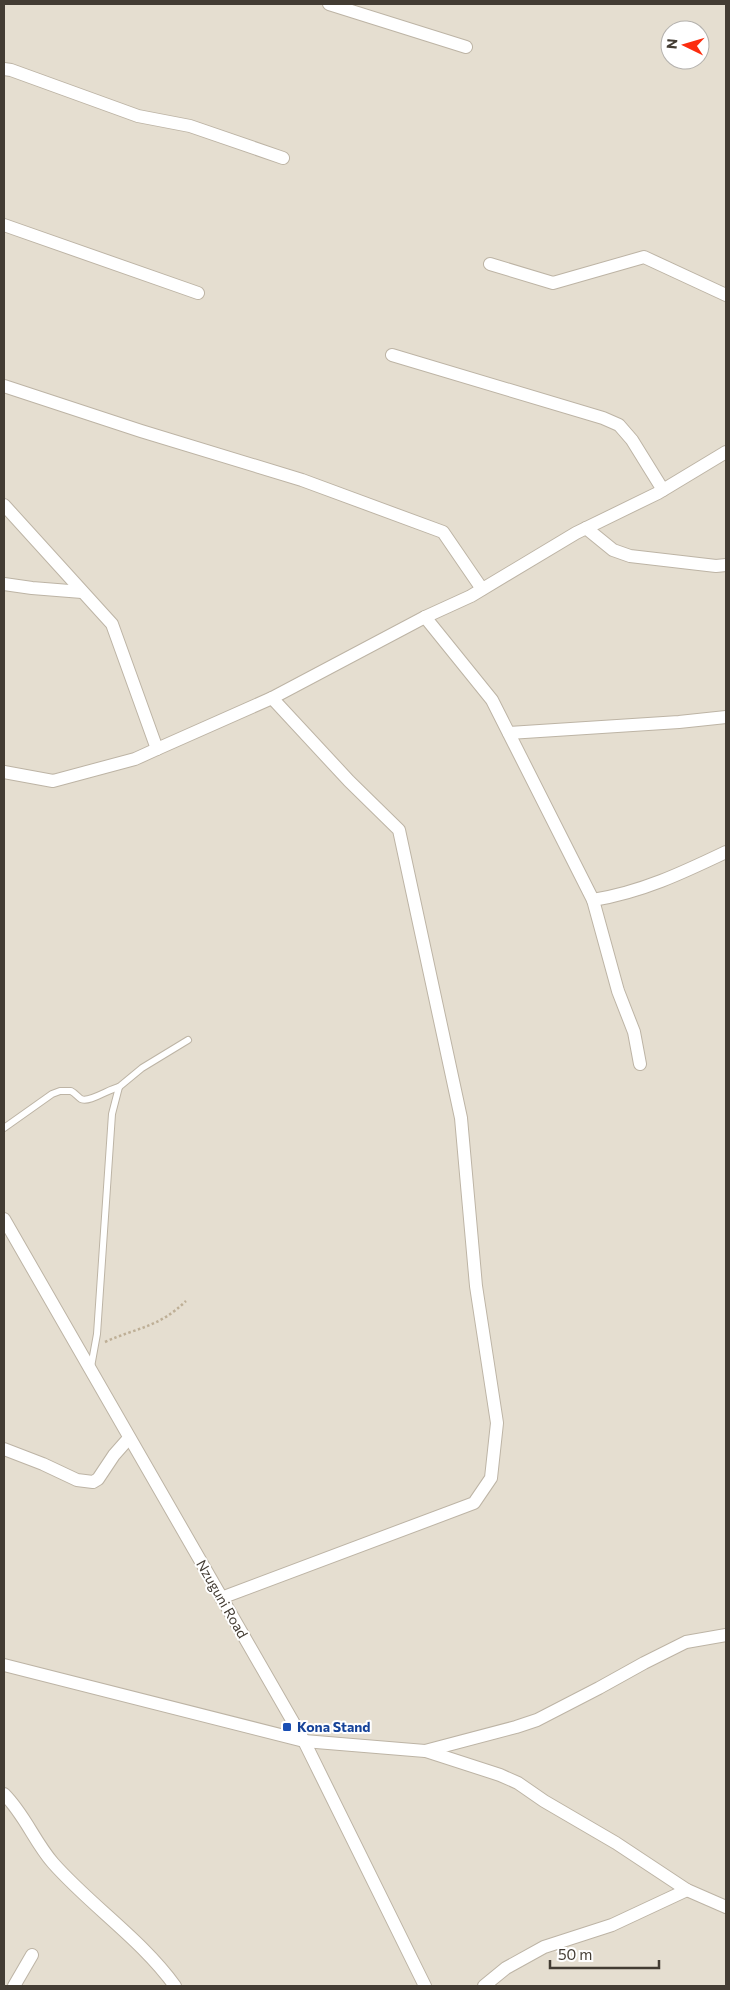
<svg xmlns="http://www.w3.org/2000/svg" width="730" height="1990" viewBox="0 0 730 1990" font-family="Commissioner,sans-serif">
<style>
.residential{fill:#e5ded0;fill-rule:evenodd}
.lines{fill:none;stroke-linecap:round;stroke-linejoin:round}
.service-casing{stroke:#bdb4a5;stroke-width:8}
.minor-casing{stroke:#bdb4a5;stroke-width:14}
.path{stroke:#beaf96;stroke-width:2.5;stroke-dasharray:2.5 2.5;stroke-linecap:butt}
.service{stroke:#fff;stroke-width:6}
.minor{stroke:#fff;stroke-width:12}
.transit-dot{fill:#1a4fb4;stroke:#fff;stroke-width:2}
.labels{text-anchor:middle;stroke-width:4;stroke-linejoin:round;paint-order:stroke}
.street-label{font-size:14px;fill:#433c33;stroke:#fff}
.transit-label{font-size:14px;font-weight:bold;fill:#164399;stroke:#fff;text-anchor:start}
</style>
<rect width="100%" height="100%" fill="#f1ece2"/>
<!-- residential -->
<path class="residential" d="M 4,4 L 726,4 L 726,1986 L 4,1986 ZM 670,30 L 700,30 L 700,60 L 670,60 Z"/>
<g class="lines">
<!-- service casing -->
<g class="service-casing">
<g id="service">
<path d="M 4,1128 L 52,1094 L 60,1091 L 71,1091 C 75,1093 78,1097 81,1099 C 89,1103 109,1089 119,1087"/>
<polyline points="91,1367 97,1334 112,1114 119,1087 142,1068 188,1040"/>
</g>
</g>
<!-- minor casing -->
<g class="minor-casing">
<g id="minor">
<polyline points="329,4 466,47"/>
<polyline points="4,69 11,70 138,116 190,126 283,158"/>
<polyline points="4,225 198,293"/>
<polyline points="490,264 553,283 644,257 726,295"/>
<polyline points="392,355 603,418 619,425 632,440 663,490"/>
<polyline points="4,386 141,431 302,480 443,532 482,589"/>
<polyline points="4,505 112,624 157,749"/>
<polyline points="586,528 613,550 630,556 716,566 726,565"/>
<polyline points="4,584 32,588 82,592"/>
<path d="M 425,617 L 492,700 L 593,900 C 642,892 682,873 726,852"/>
<polyline points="509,733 679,722 726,717"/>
<polyline points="4,772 53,781 135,759 157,749 272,698 425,617 471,596 576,533 658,493 726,452"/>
<polyline points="593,900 618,991 634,1032 640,1064"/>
<polyline points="4,1219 304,1741 425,1986"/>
<polyline points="4,1449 43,1464 77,1480 93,1482 98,1479 114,1455 129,1438"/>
<polyline points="221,1598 474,1503 491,1478 497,1423 476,1286 461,1118 399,830 349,781 272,698"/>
<polyline points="4,1665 304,1741 425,1751 516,1727 537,1720 599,1688 644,1663 686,1642 726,1635"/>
<polyline points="426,1751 500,1775 518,1783 544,1801 616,1843 687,1890 726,1907"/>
<path d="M 4,1794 C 25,1815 34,1841 53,1863 C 91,1906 141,1939 175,1986"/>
<polyline points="14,1986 32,1955"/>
<polyline points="484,1986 506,1968 544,1947 612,1925 687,1890"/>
</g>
</g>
<!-- path -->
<path class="path" d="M 105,1342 C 138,1327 158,1328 186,1301"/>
<!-- service -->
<use href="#service" class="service"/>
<!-- minor -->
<use href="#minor" class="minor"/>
</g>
<!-- markers -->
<rect class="transit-dot" x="282" y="1722" width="10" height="10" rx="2.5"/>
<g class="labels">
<!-- street labels -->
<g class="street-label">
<text transform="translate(222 1599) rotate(60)" y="5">Nzuguni Road</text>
</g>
<!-- transit labels -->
<g class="transit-label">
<text x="297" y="1732">Kona Stand</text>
</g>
</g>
<!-- border -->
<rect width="730" height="1990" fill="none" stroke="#433c33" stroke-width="10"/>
<!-- north arrow -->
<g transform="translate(685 45) rotate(275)"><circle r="24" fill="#ffffff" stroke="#b4b1ad"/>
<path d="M0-4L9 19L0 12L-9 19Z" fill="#fc2d0f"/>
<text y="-8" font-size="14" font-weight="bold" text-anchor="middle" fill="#433c33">N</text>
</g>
<!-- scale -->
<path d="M550 1960v8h109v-8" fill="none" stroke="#433c33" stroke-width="2.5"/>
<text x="558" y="1960" font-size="15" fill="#433c33" stroke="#ffffff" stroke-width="4" paint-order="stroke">50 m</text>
</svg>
